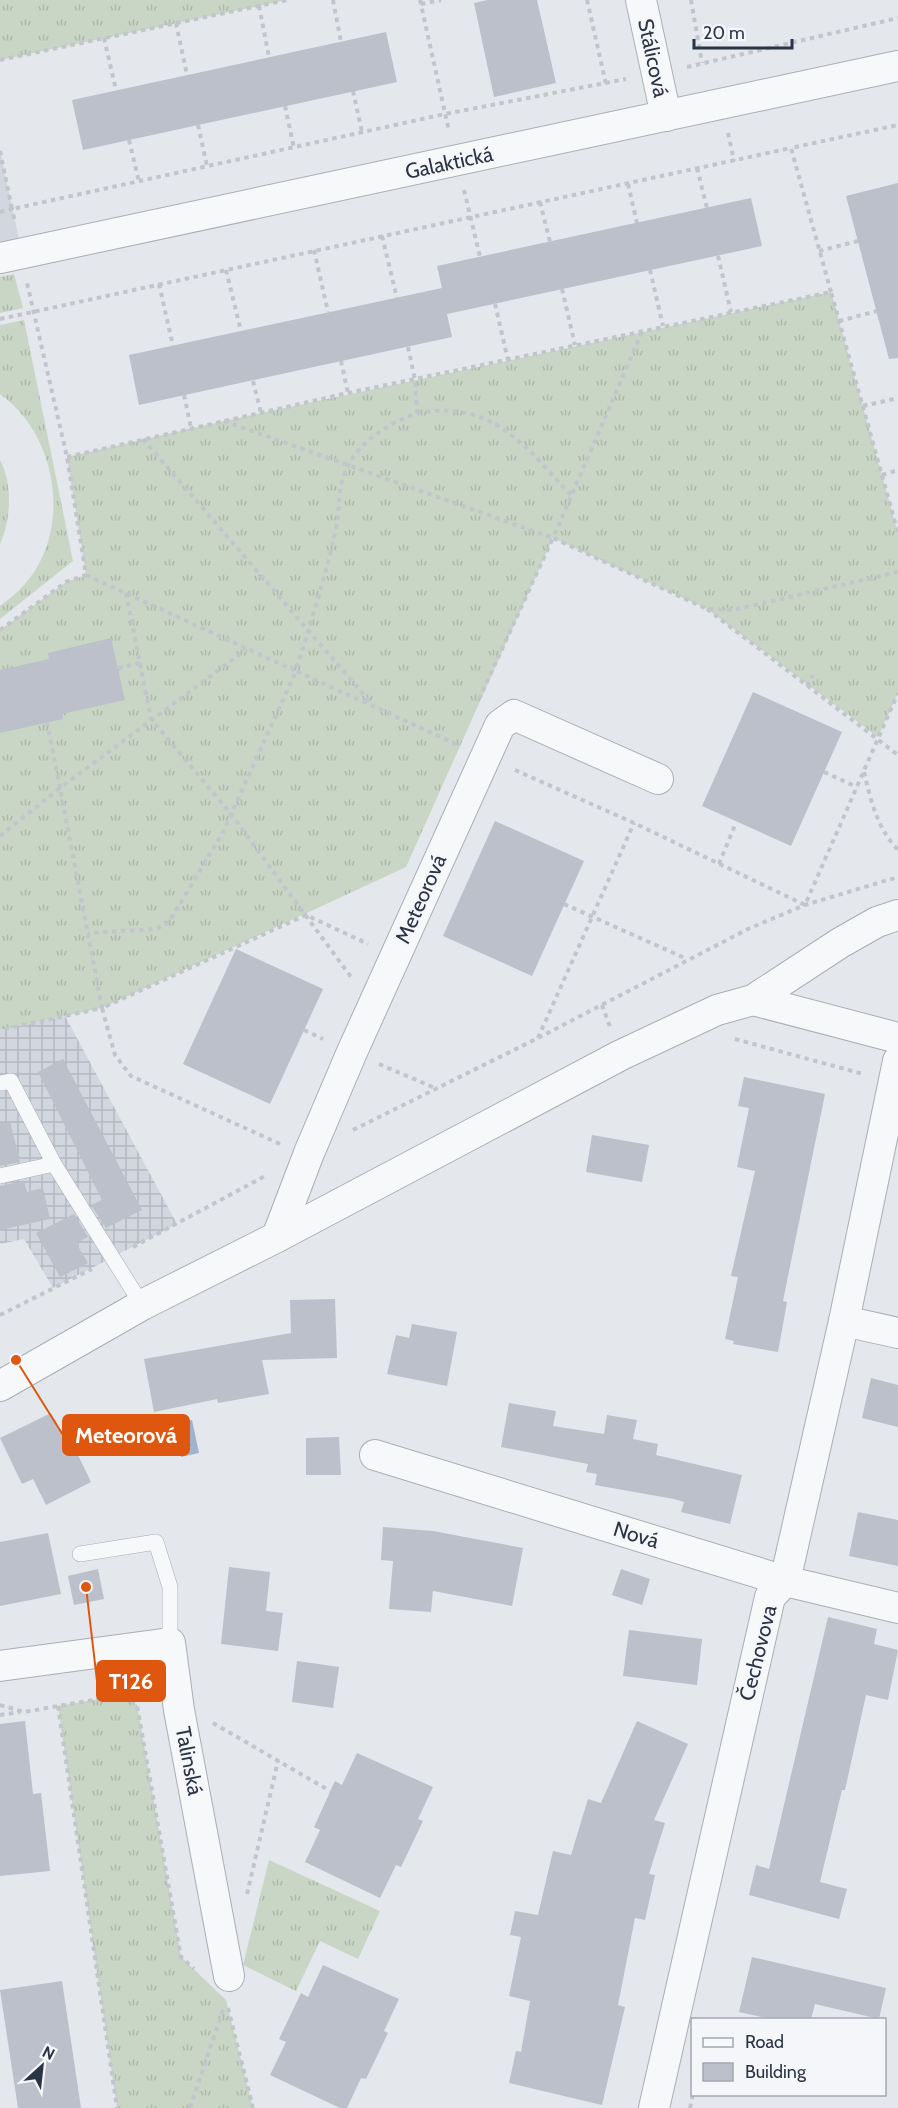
<svg xmlns="http://www.w3.org/2000/svg" width="898" height="2108" viewBox="0 0 898 2108" font-family="Cabin,sans-serif">
<style>
.built{fill:#d2d6de}
.industrial{fill:url(#industrial-grid)}
.grass{fill:url(#grass-tufts)}
.water{fill:url(#water-ripples)}
.building{fill:#bbc0ca}
.lines{fill:none;stroke-linecap:round;stroke-linejoin:round}
.service-casing{stroke:#a9aeb7;stroke-width:16}
.minor-casing{stroke:#a9aeb7;stroke-width:32}
.path{stroke:#c2c5cb;stroke-width:4;stroke-dasharray:4.5 4.5;stroke-linecap:butt}
.service{stroke:#f7f8fa;stroke-width:15}
.minor{stroke:#f7f8fa;stroke-width:30}
.labels{text-anchor:middle;stroke-width:5;stroke-linejoin:round;paint-order:stroke}
.street-label{font-size:21px;fill:#2b3445;stroke:#f4f6f9}
.leader{fill:none;stroke:#df570f;stroke-width:2}
.callout-dot{fill:#df570f;stroke:#f4f6f9;stroke-width:2}
.callout{fill:#df570f;stroke:#df570f;stroke-width:2}
.callout-label{font-size:22px;text-anchor:middle;font-weight:bold;fill:#fff}
</style>
<defs>
<pattern id="industrial-grid" width="8" height="8" patternUnits="userSpaceOnUse" patternTransform="scale(1.5)"><rect width="8" height="8" fill="#d2d6de"/><path d="M0 4h8M4 0v8" fill="none" stroke="#b4b8c0"/></pattern>
<pattern id="grass-tufts" width="24" height="20" patternUnits="userSpaceOnUse" patternTransform="scale(1.5)"><rect width="24" height="20" fill="#c9d6c5"/><path d="M3 7l-1-3M5 7V3M7 7l1-3M15 17l-1-3M17 17v-4M19 17l1-3" fill="none" stroke="#adb8ab"/></pattern>
<pattern id="water-ripples" width="26" height="14" patternUnits="userSpaceOnUse" patternTransform="scale(1.5)"><rect width="26" height="14" fill="#9fb4cc"/><path d="M2 4q2-2 4 0t4 0M15 11q2-2 4 0t4 0" fill="none" stroke="#8293a7"/></pattern>
</defs>
<rect width="100%" height="100%" fill="#e4e7ec"/>
<!-- built -->
<polygon class="built" points="0,151 22,253 0,258"/>
<!-- industrial -->
<polygon class="industrial" points="65,1016 177,1224 53,1288 24,1239 0,1244 0,1030"/>
<!-- grass -->
<g class="grass">
<polygon points="0,0 287,0 0,60"/>
<polygon points="14,274 23,308 0,313 0,277"/>
<polygon points="831,292 898,533 898,693 878,737 707,609 553,538 406,867 102,1008 0,1030 0,630 66,582 86,575 67,457 224,421"/>
<path d="M 24,320 L 73,561 L 0,619 L 0,606 C 8,600 17,593 24,585 C 73,531 58,435 0,394 L 0,325 Z"/>
<path d="M 0,460 C 13,485 11,519 0,544 Z"/>
<polygon points="122,1695 137,1705 181,1957 226,2000 253,2108 117,2108 58,1706"/>
<polygon points="269,1860 380,1911 358,1959 320,1941 296,1991 243,1965"/>
</g>
<!-- water -->
<polygon class="water" points="192,1420 199,1453 181,1457 175,1423"/>
<!-- building -->
<g class="building">
<polygon points="488,0 537,0 556,83 494,97 474,3"/>
<polygon points="386,32 397,82 83,150 72,100"/>
<polygon points="898,183 898,358 889,359 846,196"/>
<polygon points="751,198 762,246 447,314 452,337 139,405 129,355 442,288 437,266"/>
<polygon points="111,638 125,700 62,714 63,719 0,733 0,670 49,659 48,653"/>
<polygon points="753,692 842,732 791,846 702,806"/>
<polygon points="495,821 584,861 532,976 443,936"/>
<polygon points="236,949 323,989 270,1104 183,1064"/>
<polygon points="63,1059 142,1210 106,1228 91,1205 102,1200 38,1072"/>
<polygon points="744,1077 825,1094 783,1301 787,1302 778,1352 733,1344 734,1341 725,1339 738,1277 731,1276 755,1171 737,1167 749,1108 738,1106"/>
<polygon points="10,1122 20,1162 0,1166 0,1123"/>
<polygon points="592,1135 649,1145 642,1182 586,1172"/>
<polygon points="24,1181 27,1192 43,1188 50,1219 0,1230 0,1186"/>
<polygon points="74,1214 88,1237 76,1243 88,1263 60,1277 36,1233"/>
<polygon points="335,1299 337,1358 262,1360 269,1394 218,1403 217,1399 154,1412 144,1359 291,1333 290,1300"/>
<polygon points="412,1324 457,1332 447,1386 387,1374 396,1335 409,1338"/>
<polygon points="871,1378 898,1385 898,1427 862,1418"/>
<polygon points="509,1403 556,1411 553,1426 604,1434 607,1415 637,1420 633,1439 658,1444 656,1455 742,1475 730,1524 681,1512 684,1502 674,1499 595,1485 597,1474 586,1472 588,1464 501,1447"/>
<polygon points="51,1413 72,1456 77,1453 91,1482 46,1505 33,1479 22,1484 0,1438"/>
<polygon points="339,1437 341,1475 306,1475 306,1438"/>
<polygon points="858,1512 898,1520 898,1566 849,1556"/>
<polygon points="383,1527 433,1531 523,1548 512,1606 433,1591 431,1612 389,1609 393,1561 381,1560"/>
<polygon points="48,1533 61,1594 0,1606 0,1542"/>
<polygon points="229,1567 270,1572 266,1611 283,1613 278,1651 221,1644"/>
<polygon points="98,1569 104,1599 74,1605 68,1576"/>
<polygon points="621,1569 650,1579 642,1605 612,1595"/>
<polygon points="828,1617 877,1629 874,1644 898,1650 888,1700 866,1695 845,1790 842,1790 820,1882 847,1889 839,1919 749,1895 756,1865 769,1869"/>
<polygon points="629,1630 702,1639 697,1685 623,1676"/>
<polygon points="297,1661 339,1667 333,1708 292,1702"/>
<polygon points="25,1721 33,1794 41,1793 50,1871 0,1876 0,1724"/>
<polygon points="637,1721 688,1744 654,1820 665,1823 649,1874 655,1875 645,1920 635,1918 618,2005 625,2007 602,2105 509,2083 516,2051 521,2052 530,2001 509,1996 521,1937 510,1935 515,1911 538,1915 553,1851 571,1855 588,1799 601,1803"/>
<polygon points="357,1753 433,1787 418,1819 423,1821 401,1867 396,1865 380,1898 305,1862 320,1830 314,1827 335,1781 342,1785"/>
<polygon points="752,1957 886,1988 879,2019 815,2004 811,2019 771,2019 739,2012"/>
<polygon points="323,1965 399,1999 384,2031 388,2033 366,2079 361,2078 347,2108 340,2108 270,2075 286,2042 279,2039 301,1993 308,1997"/>
<polygon points="62,1981 81,2108 18,2108 0,1990"/>
</g>
<g class="lines">
<!-- service casing -->
<g class="service-casing">
<g id="service">
<polyline points="0,1083 11,1081 54,1164"/>
<polyline points="0,1176 54,1164 142,1305"/>
<polyline points="80,1554 156,1542 170,1587 170,1643"/>
</g>
</g>
<!-- minor casing -->
<g class="minor-casing">
<g id="minor">
<polyline points="641,0 666,116"/>
<polyline points="0,258 898,66"/>
<polyline points="753,1000 898,1038"/>
<polyline points="277,1237 309,1153 352,1052 500,725 514,715 658,779"/>
<polyline points="844,1321 898,1333"/>
<polyline points="0,1386 142,1305 277,1237 621,1055 717,1010 753,1000 840,943 877,922 898,915"/>
<polyline points="375,1455 785,1581 898,1608"/>
<polyline points="0,1666 170,1643 179,1710 229,1976"/>
<polyline points="654,2108 770,1597 785,1581 844,1321 898,1061"/>
</g>
</g>
<!-- path -->
<g class="path">
<polyline points="333,0 341,42"/>
<polyline points="420,0 449,131"/>
<polyline points="587,0 606,84"/>
<polyline points="691,0 702,63"/>
<polyline points="421,4 441,0"/>
<polyline points="259,6 269,57"/>
<polyline points="176,23 187,75"/>
<polyline points="104,38 116,90"/>
<polyline points="0,60 287,0"/>
<polyline points="687,67 898,18"/>
<polyline points="353,91 362,132"/>
<polyline points="285,106 294,148"/>
<polyline points="198,125 207,166"/>
<polyline points="728,133 734,161"/>
<polyline points="129,140 139,182"/>
<polyline points="0,151 12,209 445,114 626,79"/>
<polyline points="697,168 707,208"/>
<polyline points="628,184 637,223"/>
<polyline points="464,190 480,257"/>
<polyline points="540,202 550,242"/>
<polyline points="0,212 12,209 15,222"/>
<polyline points="382,236 397,298"/>
<polyline points="314,250 328,312"/>
<polyline points="819,251 858,241"/>
<polyline points="718,256 731,312"/>
<polyline points="226,270 241,331"/>
<polyline points="650,270 663,326"/>
<polyline points="159,284 173,346"/>
<polyline points="562,289 575,345"/>
<polyline points="831,292 791,148 898,125"/>
<polyline points="495,304 508,360"/>
<polyline points="0,319 791,148"/>
<polyline points="839,321 877,311"/>
<polyline points="642,332 553,538 707,609 733,610 898,572"/>
<path d="M 408,347 L 415,380 L 417,413 C 392,422 361,440 348,465 C 336,490 341,503 336,528 C 326,576 310,624 296,671 L 456,744"/>
<polyline points="341,361 348,393"/>
<polyline points="253,381 261,413"/>
<polyline points="184,395 191,428"/>
<polyline points="863,406 898,398"/>
<path d="M 417,413 C 428,412 439,410 450,411 C 504,413 537,460 572,496"/>
<polyline points="224,421 553,538 479,699"/>
<polyline points="143,439 370,702"/>
<polyline points="67,457 348,393 831,292 898,533"/>
<polyline points="882,475 898,470"/>
<polyline points="86,575 296,671 223,832 169,922 156,929 88,933"/>
<polyline points="126,593 151,719 231,814 351,977"/>
<polyline points="707,609 898,755"/>
<polyline points="0,630 66,582 86,575 67,457 27,283"/>
<polyline points="118,668 140,663"/>
<polyline points="807,686 813,675"/>
<polyline points="47,722 60,788 247,649"/>
<polyline points="515,770 634,823 805,905 898,693"/>
<polyline points="824,772 857,787"/>
<path d="M 864,772 C 871,801 877,828 898,850"/>
<polyline points="0,836 60,788 102,1008 0,1030"/>
<polyline points="719,864 735,825"/>
<polyline points="564,904 687,959"/>
<polyline points="602,1005 610,1027"/>
<polyline points="304,1030 323,1039"/>
<polyline points="538,1038 634,823"/>
<polyline points="735,1039 863,1074"/>
<polyline points="379,1064 435,1088"/>
<polyline points="353,1130 538,1038 750,928 805,905 898,877"/>
<polyline points="280,1144 131,1076 115,1055 102,1008 306,915 368,944"/>
<polyline points="133,1247 267,1175"/>
<polyline points="0,1315 92,1269"/>
<polyline points="0,1705 24,1712 122,1695 137,1705 181,1957 194,1969"/>
<polyline points="58,1706 117,2108"/>
<polyline points="0,1715 20,1712"/>
<polyline points="213,1723 330,1791"/>
<polyline points="247,1894 278,1761"/>
<polyline points="228,2008 253,2108"/>
<polyline points="190,2108 224,2007"/>
<polyline points="690,2108 693,2094"/>
</g>
<!-- service -->
<use href="#service" class="service"/>
<!-- minor -->
<use href="#minor" class="minor"/>
</g>
<g class="labels">
<!-- street labels -->
<g class="street-label">
<text transform="translate(653 58) rotate(78)" y="7">Stálicová</text>
<text transform="translate(449 163) rotate(-12)" y="7">Galaktická</text>
<text transform="translate(421 899) rotate(-66)" y="7">Meteorová</text>
<text transform="translate(636 1535) rotate(17)" y="7">Nová</text>
<text transform="translate(758 1653) rotate(-76)" y="7">Čechovova</text>
<text transform="translate(189 1761) rotate(79)" y="7">Talinská</text>
</g>
</g>
<!-- callouts -->
<path class="leader" d="M16 1360L63 1435M86 1587L97 1681"/>
<g class="callout-dot">
<circle cx="16" cy="1360" r="6"/>
<circle cx="86" cy="1587" r="6"/>
</g>
<g class="callout">
<rect x="63" y="1415" width="126" height="40" rx="6"/>
<rect x="97" y="1661" width="68" height="40" rx="6"/>
</g>
<g class="callout-label">
<text x="126" y="1443">Meteorová</text>
<text x="131" y="1689">T126</text>
</g>
<!-- legend -->
<rect x="691" y="2018" width="195" height="78" fill="#f4f6f9" stroke="#a4a8b1" stroke-width="1.5"/>
<rect x="703" y="2038" width="30" height="9" fill="#f7f8fa" stroke="#a4a8b1" stroke-width="1.5"/>
<text x="745" y="2048" font-size="18" fill="#2b3445">Road</text>
<rect x="703" y="2063" width="30" height="18" fill="#bbc0ca" stroke="#a4a8b1" stroke-width="1.5"/>
<text x="745" y="2078" font-size="18" fill="#2b3445">Building</text>
<!-- north arrow -->
<g transform="translate(42 2066) rotate(27)" stroke="#f4f6f9" stroke-width="4.5" paint-order="stroke">
<path d="M0-4.5L10 22L0 15L-10 22Z" fill="#2b3445"/>
<text y="-9" font-size="16" font-weight="bold" text-anchor="middle" fill="#2b3445">N</text>
</g>
<!-- scale -->
<path d="M694 39v9h98v-9" fill="none" stroke="#2b3445" stroke-width="3"/>
<text x="703" y="39" font-size="18" fill="#2b3445" stroke="#f4f6f9" stroke-width="4.5" paint-order="stroke">20 m</text>
</svg>
